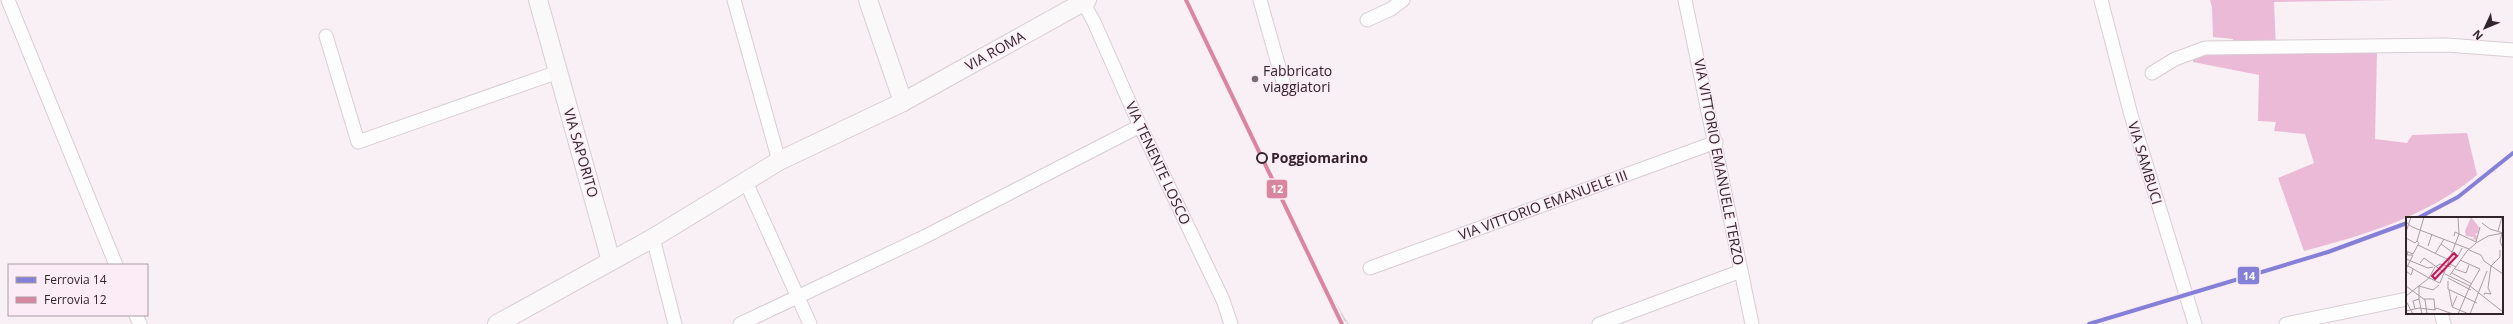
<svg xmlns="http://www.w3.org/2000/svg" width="2513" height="324" viewBox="0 0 2513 324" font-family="'Open Sans',sans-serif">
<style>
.forest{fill:#eabad7}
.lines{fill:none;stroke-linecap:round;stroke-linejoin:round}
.street-casing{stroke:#d8cdd3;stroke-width:15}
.secondary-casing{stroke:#d8cdd3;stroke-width:20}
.street{stroke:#fefdfd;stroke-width:13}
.secondary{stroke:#fbf8fa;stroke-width:18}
.rail-casing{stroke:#d5d3d5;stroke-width:4.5}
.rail{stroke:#fbecf5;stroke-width:3;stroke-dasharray:9;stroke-linecap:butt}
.rail-1-casing{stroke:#fbecf5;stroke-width:7}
.rail-2-casing{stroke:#fbecf5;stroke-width:7}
.rail-1{stroke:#8480d7;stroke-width:4}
.rail-2{stroke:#d987a0;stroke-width:4}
.poi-dot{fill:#776b71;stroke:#fbecf5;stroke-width:1.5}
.stop-dot{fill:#fbecf5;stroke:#31242b;stroke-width:2}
.labels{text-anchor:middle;stroke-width:3;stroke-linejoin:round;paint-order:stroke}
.street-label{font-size:14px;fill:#31242b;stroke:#fbecf5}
.poi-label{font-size:14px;fill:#31242b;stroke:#fbecf5;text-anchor:start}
.stop-label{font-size:14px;font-weight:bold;fill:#31242b;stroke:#fbecf5;text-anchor:start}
.inset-road{fill:none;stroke:#a89ea4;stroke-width:1}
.view{fill:#c2185b;fill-opacity:0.15;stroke:#c2185b;stroke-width:2}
.inset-edge{fill:none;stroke:#31242b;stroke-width:2}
.line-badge{stroke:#fbecf5;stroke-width:1.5}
.badge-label{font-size:11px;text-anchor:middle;font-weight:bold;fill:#fff}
</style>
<rect width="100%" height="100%" fill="#f8f0f4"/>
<!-- forest -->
<path class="forest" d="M 2210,0 L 2397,0 L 2274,2 L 2276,48 L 2377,53 L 2375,139 L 2407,143 L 2412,135 L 2467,133 L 2477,175 C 2428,216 2365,235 2304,251 L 2278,178 L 2314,163 L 2305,134 L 2274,131 L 2276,122 L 2258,121 L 2259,75 L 2193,62 L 2194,51 L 2229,51 L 2233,39 L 2213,37 L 2212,7 Z"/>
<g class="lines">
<!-- street casing -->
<g class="street-casing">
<g id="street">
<polyline points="8,0 116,265"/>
<polyline points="734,0 779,161"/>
<polyline points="1082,0 1094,22 1140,126 1223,300 1231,324"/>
<polyline points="1260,0 1284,85"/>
<polyline points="1685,0 1752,324"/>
<polyline points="2101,0 2131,115 2195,324"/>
<polyline points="1367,20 1391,9 1403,0"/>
<polyline points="326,36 358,142 558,72"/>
<polyline points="2152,73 2175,59 2205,48 2447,45 2513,50"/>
<polyline points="745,180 810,324"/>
<polyline points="653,238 675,324"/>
<polyline points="1370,268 1716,142"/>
<polyline points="2441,313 2444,324"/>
<polyline points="136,315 140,324"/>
<polyline points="740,324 924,237 1140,126"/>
<polyline points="1599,324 1741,271"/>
<polyline points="2286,324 2407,299"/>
</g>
</g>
<!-- secondary casing -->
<g class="secondary-casing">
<g id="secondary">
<polyline points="538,0 611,261"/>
<polyline points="868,0 903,102"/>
<polyline points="497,324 653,238 779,161 903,102 1087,0"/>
</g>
</g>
<!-- street -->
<use href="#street" class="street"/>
<!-- secondary -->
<use href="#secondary" class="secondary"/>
<!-- rail casing -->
<g class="rail-casing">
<polyline id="rail" points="1326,291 1346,324"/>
</g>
<!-- rail -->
<use href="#rail" class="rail"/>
<!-- rail-1 casing -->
<g class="rail-1-casing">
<g id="rail-1">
<polyline points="2418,218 2458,197 2513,153"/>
<polyline points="2089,324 2328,252 2407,223"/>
</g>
</g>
<!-- rail-2 casing -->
<g class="rail-2-casing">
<polyline id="rail-2" points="1186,0 1342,324"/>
</g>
<!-- rail-1 -->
<use href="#rail-1" class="rail-1"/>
<!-- rail-2 -->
<use href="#rail-2" class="rail-2"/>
</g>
<!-- markers -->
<circle class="poi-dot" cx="1255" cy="79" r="4"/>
<circle class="stop-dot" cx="1262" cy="158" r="5"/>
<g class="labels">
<!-- street labels -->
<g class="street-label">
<text transform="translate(995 51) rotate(-29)" y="5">VIA ROMA</text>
<text transform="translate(581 153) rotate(74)" y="5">VIA SAPORITO</text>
<text transform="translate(1719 162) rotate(79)" y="5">VIA VITTORIO EMANUELE TERZO</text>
<text transform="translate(1158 163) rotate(65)" y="5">VIA TENENTE LOSCO</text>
<text transform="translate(2145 163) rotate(73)" y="5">VIA SAMBUCI</text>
<text transform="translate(1543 205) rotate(-20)" y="5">VIA VITTORIO EMANUELE III</text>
</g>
<!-- poi labels -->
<g class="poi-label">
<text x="1263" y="76">Fabbricato<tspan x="1263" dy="16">viaggiatori</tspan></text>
</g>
<!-- stop labels -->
<g class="stop-label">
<text x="1271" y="163">Poggiomarino</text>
</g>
</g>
<!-- overview -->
<g transform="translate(2406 217)">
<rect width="97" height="97" fill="#f8f0f4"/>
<path d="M 65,0 L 73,10 L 72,16 L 69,17 L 71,19 L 70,25 L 69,22 L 66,23 L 68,20 L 60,19 L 59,14 Z" fill="#eabad7"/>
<path class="inset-road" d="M 0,5 L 6,10 L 63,32M 76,6 L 84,12 L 97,16M 92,14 L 96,0M 0,15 L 5,0M 48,19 L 49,15 L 70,25M 82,19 L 97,16M 0,21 L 9,26 L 11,24 L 18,0M 70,25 L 74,10M 70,26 L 82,19M 35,27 L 46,35M 12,28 L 43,43M 22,29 L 26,17M 96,29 L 94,24 L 96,16M 63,33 L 75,38 L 78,44 L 97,57M 0,34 L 7,37 L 13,26 L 11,24M 29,37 L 38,22M 45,37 L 52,39 L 56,31M 0,42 L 22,51 L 27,50M 54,43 L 74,52 L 64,69M 14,46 L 18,41 L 39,56M 42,46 L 53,17 L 52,0M 2,49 L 23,61 L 29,50M 85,49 L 94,40 L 94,33M 29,50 L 34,47 L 45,50M 0,52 L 7,38 L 1,38 L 2,35M 49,52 L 60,56 L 63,48M 0,54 L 5,58 L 7,52M 46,56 L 66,67M 39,57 L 64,69 L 52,97M 44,58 L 61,34 L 70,26M 42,61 L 65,73M 42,64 L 42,72 L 71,86M 0,69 L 19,83 L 21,97M 64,69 L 97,95M 43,73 L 46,89M 78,78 L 79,76 L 85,77 L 82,71 L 85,49M 0,79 L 23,61 L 34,66 L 42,46 L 50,50M 51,79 L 46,90 L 63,97M 18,82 L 28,82 L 29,93M 0,84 L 7,97M 9,92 L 7,84 L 13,82M 0,94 L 13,91 L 29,93 L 30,91 L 47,97M 16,97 L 13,82 L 13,69 L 27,73 L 33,68M 64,97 L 81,54"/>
<path class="view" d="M 48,36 L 51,39 L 29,62 L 26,59 Z"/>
<rect width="97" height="97" class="inset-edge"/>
</g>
<g class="line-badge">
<rect x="1266" y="179" width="22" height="20" rx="4" fill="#d987a0"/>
<rect x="2237" y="266" width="23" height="19" rx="4" fill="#8480d7"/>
</g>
<g class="badge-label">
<text x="1277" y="193">12</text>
<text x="2249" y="280">14</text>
</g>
<!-- legend -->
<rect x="8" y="264" width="140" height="52" fill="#fbecf5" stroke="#aa9ca4"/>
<rect x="16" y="277" width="20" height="6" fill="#8480d7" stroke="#aa9ca4"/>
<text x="44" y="284" font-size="12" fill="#31242b">Ferrovia 14</text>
<rect x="16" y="297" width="20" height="6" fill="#d987a0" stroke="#aa9ca4"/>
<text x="44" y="304" font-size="12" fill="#31242b">Ferrovia 12</text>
<!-- north arrow -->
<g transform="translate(2485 28) rotate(226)" stroke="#fbecf5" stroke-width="3" paint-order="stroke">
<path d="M0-3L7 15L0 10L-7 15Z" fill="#31242b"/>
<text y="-6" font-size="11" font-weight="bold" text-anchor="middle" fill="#31242b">N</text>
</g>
</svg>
